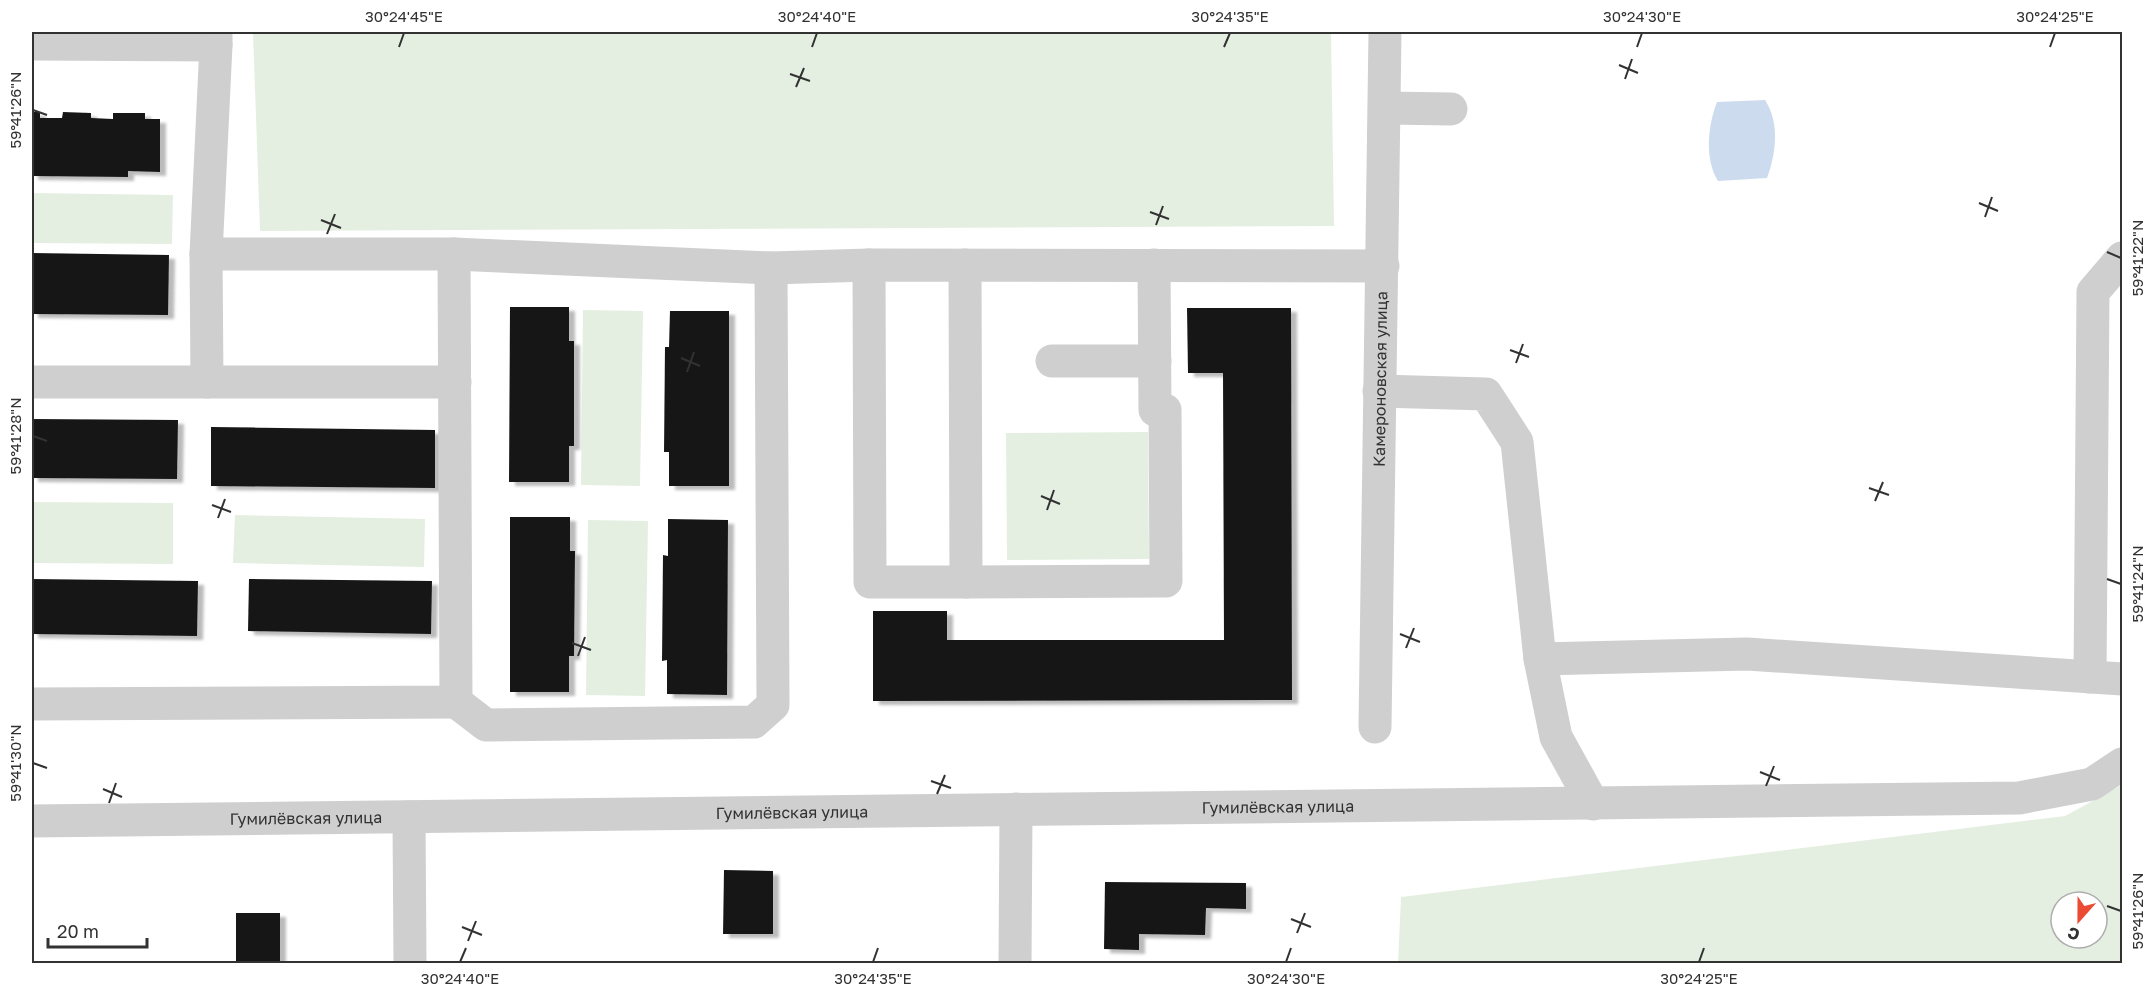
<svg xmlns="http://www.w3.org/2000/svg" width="2154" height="995" viewBox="0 0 2154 995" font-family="'Golos Text',sans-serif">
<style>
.green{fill:#e5efe1;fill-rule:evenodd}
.water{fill:#cddbef}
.building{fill:#191919;filter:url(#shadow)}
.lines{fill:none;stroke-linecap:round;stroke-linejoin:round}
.minor{stroke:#cfcfcf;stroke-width:33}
.ticks{fill:none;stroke:#323232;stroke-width:2}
.labels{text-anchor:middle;stroke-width:6;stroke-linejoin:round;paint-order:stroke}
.street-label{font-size:16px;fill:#323232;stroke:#fff}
.neatline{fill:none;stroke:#323232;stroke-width:2}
.ticks-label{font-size:15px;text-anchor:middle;fill:#323232}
</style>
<defs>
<filter id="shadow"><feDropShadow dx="6" dy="4" stdDeviation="1.5" flood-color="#0004"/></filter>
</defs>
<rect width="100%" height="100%" fill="#fff"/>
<!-- green -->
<g class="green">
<polygon points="253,32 1331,32 1334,226 260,231"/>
<polygon points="32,193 173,195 172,244 32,243"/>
<polygon points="583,310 643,311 640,486 581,485"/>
<polygon points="1148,432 1149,559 1007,560 1006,433"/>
<polygon points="32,502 173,503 173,564 32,563"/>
<polygon points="235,515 425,519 424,567 233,563"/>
<polygon points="588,520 648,521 645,696 586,695"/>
<path d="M 2122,785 L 2122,963 L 1398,964 L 1401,897 L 2065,816 ZM 2061,902 L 2097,902 L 2097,938 L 2061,938 Z"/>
</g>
<!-- water -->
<path class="water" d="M 1765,100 C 1780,123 1776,153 1767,178 L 1718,181 C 1704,159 1708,125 1717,102 Z"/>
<!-- building -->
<g class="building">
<polygon points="32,112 40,112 40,118 62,118 63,112 91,113 91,118 113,119 113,113 145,113 145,119 160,119 160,172 128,171 128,177 32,176"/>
<polygon points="32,253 169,255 168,315 32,314"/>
<polygon points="510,307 569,307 569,341 574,341 574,446 569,446 569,482 509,482"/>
<polygon points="1187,308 1291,308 1292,700 873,701 873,611 947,611 947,640 1224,640 1223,373 1188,373"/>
<polygon points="670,311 729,311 729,486 669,486 669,452 664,452 665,347 669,347"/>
<polygon points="32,419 178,420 177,479 32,478"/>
<polygon points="211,427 435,430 435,488 211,486"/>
<polygon points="510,517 570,517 570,551 575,551 574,656 569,656 569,692 510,692"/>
<polygon points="668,519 728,520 727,695 667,694 667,660 662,661 663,555 668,556"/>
<polygon points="32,579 198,581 197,636 32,634"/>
<polygon points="249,579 432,581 431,634 248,631"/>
<polygon points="724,870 773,871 773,934 723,934"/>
<polygon points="1105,882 1246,883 1246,909 1206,908 1205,935 1139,934 1139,950 1104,949"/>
<rect x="236" y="913" width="44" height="51"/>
</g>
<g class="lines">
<!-- minor -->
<g class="minor">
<polyline points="32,44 216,45 216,32"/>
<polyline points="216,45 206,254 207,382 455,382"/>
<polyline points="1385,108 1451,109"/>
<polyline points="206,254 454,254 771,268 869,265 1383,266"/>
<polyline points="869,265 870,582 966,582 965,265"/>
<polyline points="1052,361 1155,361"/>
<polyline points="32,382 207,382"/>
<polyline points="1379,391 1486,394 1517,442 1540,659 1747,654 2122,679"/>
<polyline points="966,582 1166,581 1165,410 1155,410 1154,265"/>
<polyline points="1540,659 1556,737 1593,804"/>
<polyline points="2090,677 2093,292 2122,258"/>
<polyline points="456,702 486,725 754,722 773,705 771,268"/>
<polyline points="32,704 456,702 454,254"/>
<path id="s1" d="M 1375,727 L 1385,32"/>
<polyline points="409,817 410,964"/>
<path id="s2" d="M 32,821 L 2019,798 L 2092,784 L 2122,764"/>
<polyline points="1015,964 1016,809"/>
</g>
</g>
<!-- ticks -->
<path class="ticks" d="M 399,47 L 404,33M 812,47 L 817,33M 1224,47 L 1230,33M 1637,47 L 1642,33M 2050,47 L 2055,33M 1619,65 L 1638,73M 790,74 L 810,81M 1625,79 L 1632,59M 796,87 L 804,68M 33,110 L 47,115M 1979,203 L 1998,211M 1150,212 L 1169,219M 1985,217 L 1992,197M 321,220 L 341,228M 1156,225 L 1163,206M 327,234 L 335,214M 2107,252 L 2121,258M 1510,350 L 1529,357M 681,358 L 700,366M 1516,363 L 1523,344M 687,372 L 694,352M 33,436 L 47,441M 1869,488 L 1889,495M 1041,496 L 1060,504M 1875,501 L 1883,482M 212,505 L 231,512M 1047,510 L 1054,490M 218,518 L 225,499M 2107,579 L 2121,584M 1400,634 L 1420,642M 572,643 L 591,650M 1406,648 L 1414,628M 578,656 L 585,637M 33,763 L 47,768M 1760,772 L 1780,780M 931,781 L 951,788M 1766,786 L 1774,766M 103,789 L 122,797M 937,794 L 945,775M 109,803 L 116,783M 2107,906 L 2121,911M 1291,919 L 1311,927M 462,927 L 482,935M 1297,933 L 1305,913M 468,941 L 476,921M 460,962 L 466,948M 873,962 L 878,948M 1286,962 L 1291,948M 1699,962 L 1704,948"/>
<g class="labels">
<!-- street labels -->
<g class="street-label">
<text dy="6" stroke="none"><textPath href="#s1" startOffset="348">Камероновская улица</textPath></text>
<text dy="6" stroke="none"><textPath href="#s2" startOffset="1246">Гумилёвская улица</textPath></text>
<text dy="6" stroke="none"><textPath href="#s2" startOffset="760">Гумилёвская улица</textPath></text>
<text dy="6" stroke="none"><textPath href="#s2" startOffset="274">Гумилёвская улица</textPath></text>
</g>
</g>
<!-- border -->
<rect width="2154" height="995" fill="none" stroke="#ffffff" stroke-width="66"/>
<!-- north arrow -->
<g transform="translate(2079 920) rotate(201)"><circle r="28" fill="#ffffff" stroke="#adadad" stroke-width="1.5"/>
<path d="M0-4.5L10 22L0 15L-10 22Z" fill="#eb4a33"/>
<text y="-9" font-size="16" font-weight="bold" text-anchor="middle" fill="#323232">С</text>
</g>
<!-- scale -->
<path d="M48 938v9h99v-9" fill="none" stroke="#323232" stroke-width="3"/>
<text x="57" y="938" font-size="18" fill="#323232" stroke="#ffffff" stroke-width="4.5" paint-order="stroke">20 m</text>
<rect x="33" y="33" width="2088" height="929" class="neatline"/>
<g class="ticks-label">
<text x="404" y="22">30°24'45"E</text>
<text x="817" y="22">30°24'40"E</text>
<text x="1230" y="22">30°24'35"E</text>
<text x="1642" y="22">30°24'30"E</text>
<text x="2055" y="22">30°24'25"E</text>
<text transform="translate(16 110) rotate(-90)" y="5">59°41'26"N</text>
<text transform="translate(2138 258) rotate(-90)" y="5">59°41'22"N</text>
<text transform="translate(16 436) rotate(-90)" y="5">59°41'28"N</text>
<text transform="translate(2138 584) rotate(-90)" y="5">59°41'24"N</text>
<text transform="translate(16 763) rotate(-90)" y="5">59°41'30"N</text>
<text transform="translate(2138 911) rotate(-90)" y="5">59°41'26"N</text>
<text x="460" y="984">30°24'40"E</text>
<text x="873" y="984">30°24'35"E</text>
<text x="1286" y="984">30°24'30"E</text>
<text x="1699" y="984">30°24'25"E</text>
</g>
</svg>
